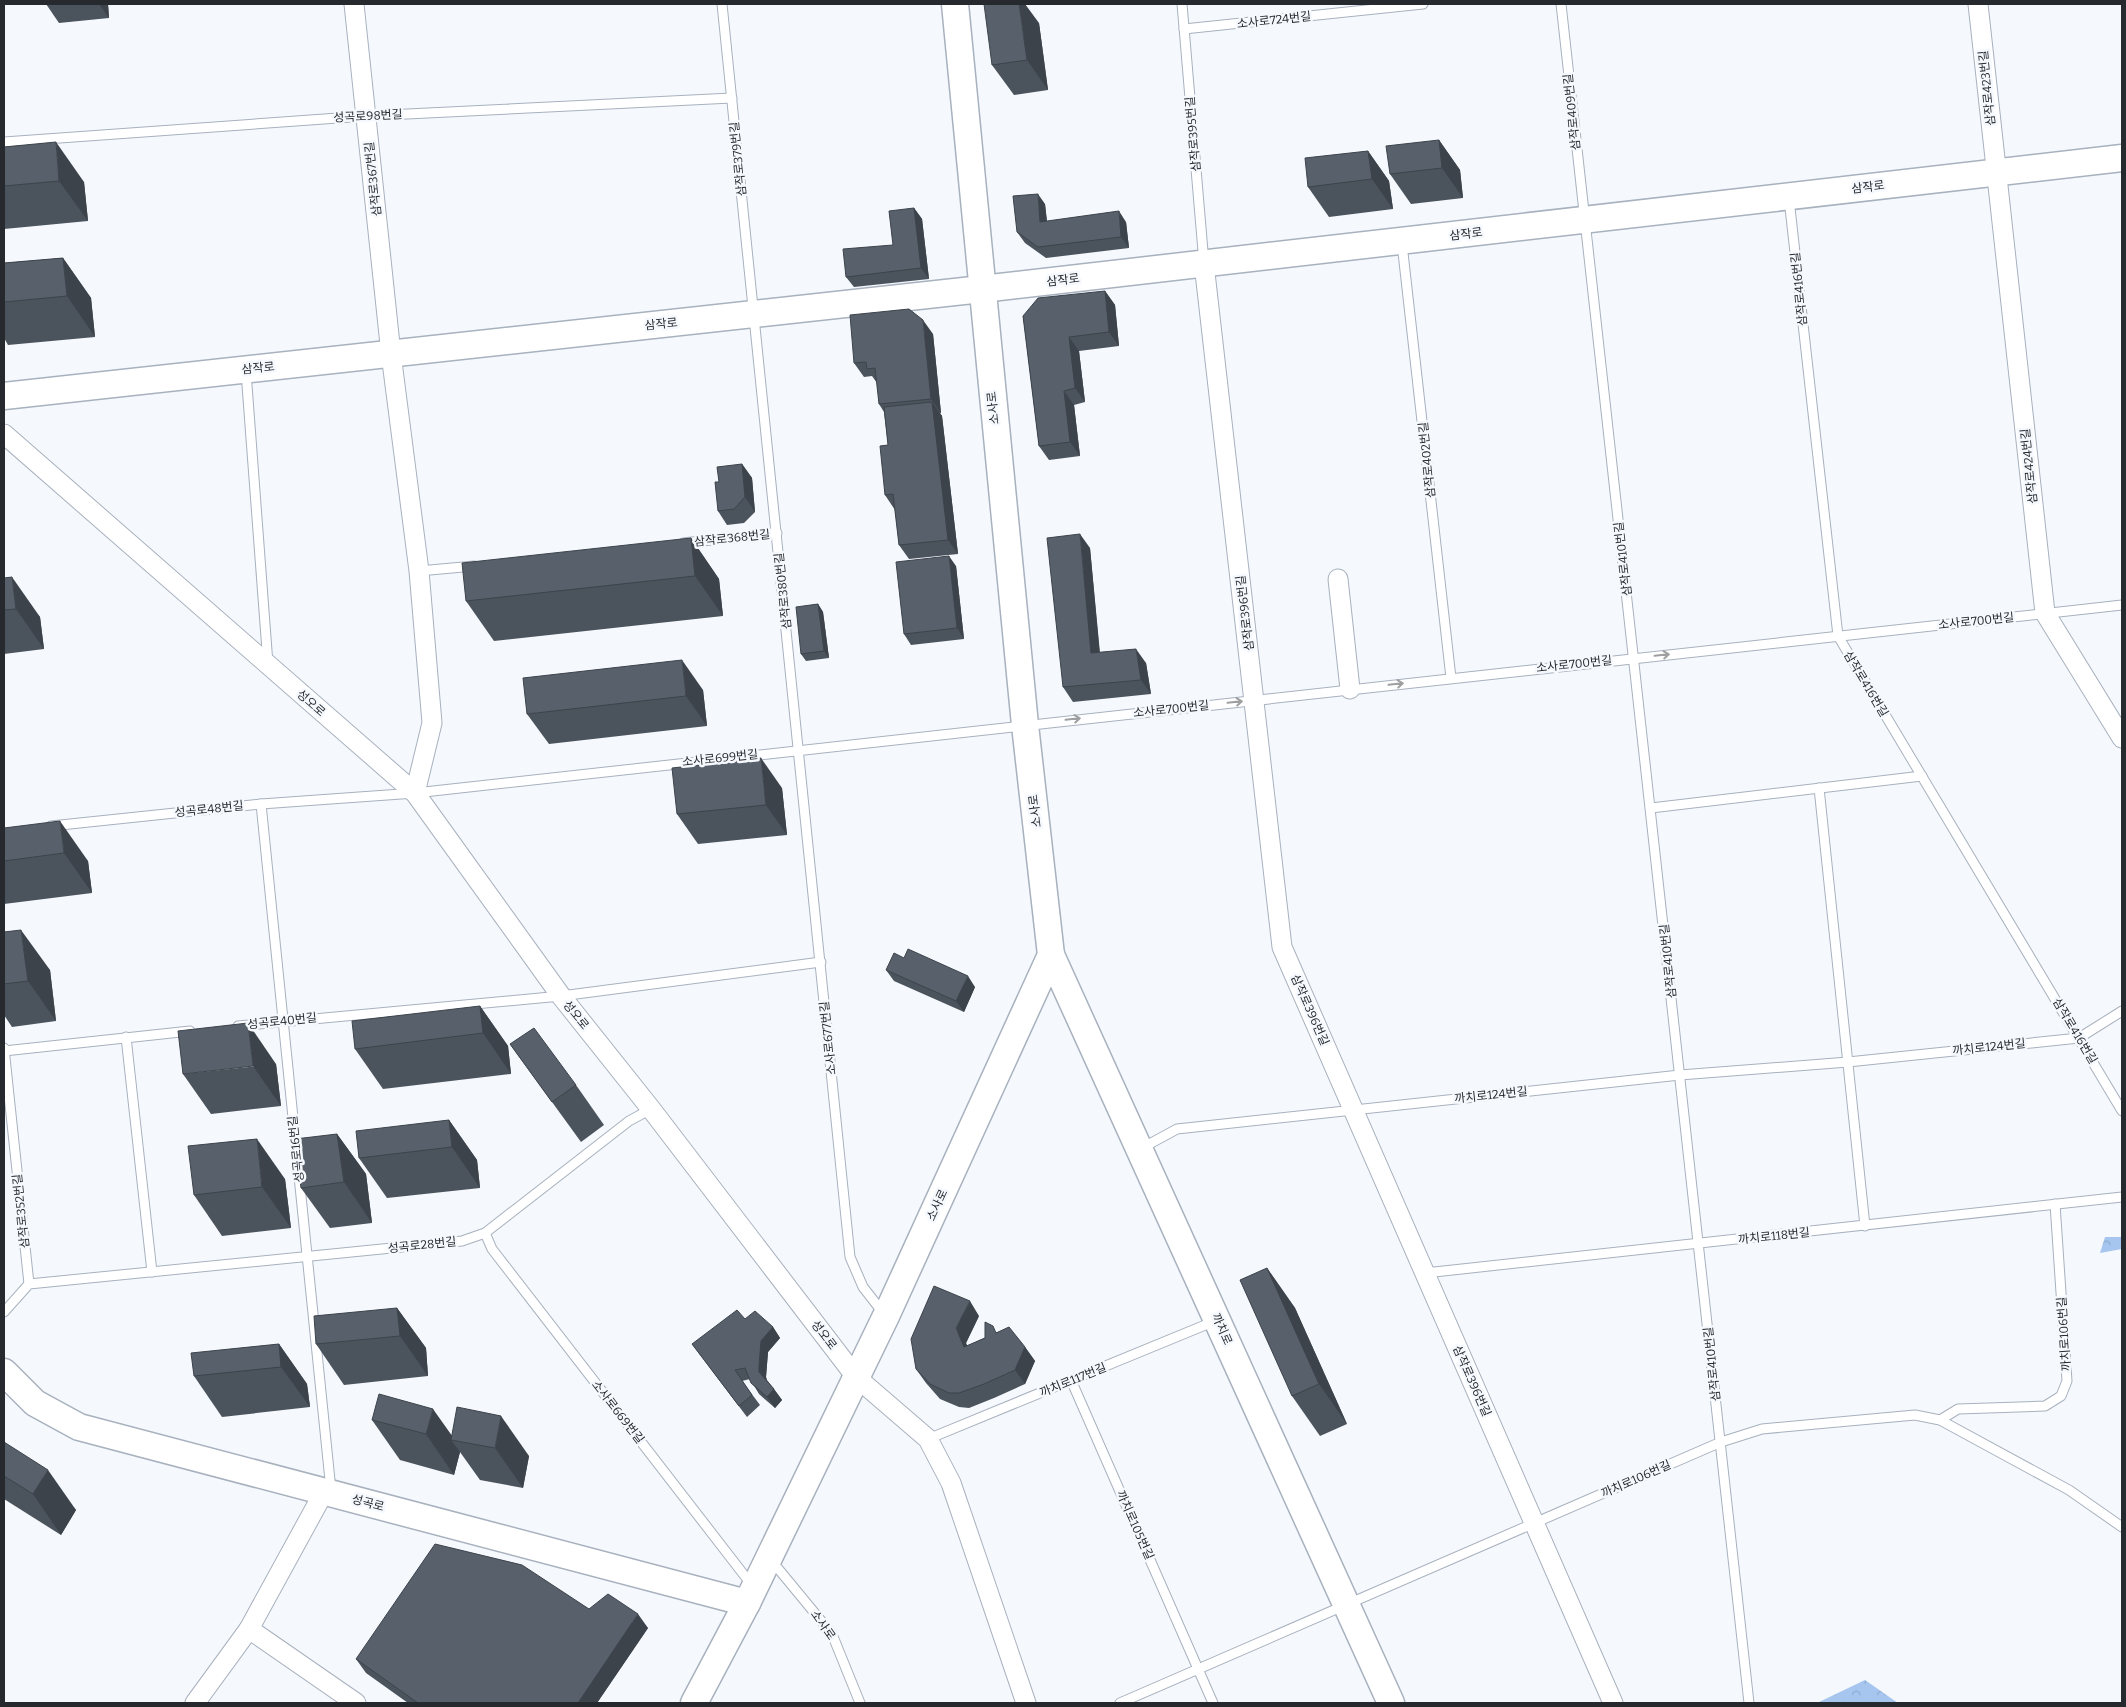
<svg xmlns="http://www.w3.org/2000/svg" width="2126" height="1707" viewBox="0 0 2126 1707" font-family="Bitter,'Noto Sans KR',serif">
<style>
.forest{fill:url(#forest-crowns)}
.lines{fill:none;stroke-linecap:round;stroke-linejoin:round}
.lane-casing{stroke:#a8b1be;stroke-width:11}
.street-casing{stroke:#a8b1be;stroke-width:21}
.secondary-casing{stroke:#a8b1be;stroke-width:29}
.lane{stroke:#fff;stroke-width:9}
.street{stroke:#fff;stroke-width:19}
.secondary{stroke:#fff;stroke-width:26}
.wall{fill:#4b535c}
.shaded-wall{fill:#3d434b}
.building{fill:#57606b;stroke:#3d434b}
.oneway{stroke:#9d9fa1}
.labels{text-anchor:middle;stroke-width:5;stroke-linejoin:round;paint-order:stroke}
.street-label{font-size:12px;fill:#262a2f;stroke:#f5f9fe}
</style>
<defs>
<pattern id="forest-crowns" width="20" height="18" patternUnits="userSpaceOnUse" patternTransform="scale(1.25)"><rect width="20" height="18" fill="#a6c6ef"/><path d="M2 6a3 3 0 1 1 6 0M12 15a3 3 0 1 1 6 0" fill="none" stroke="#8faacd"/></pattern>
</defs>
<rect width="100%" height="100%" fill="#f5f9fe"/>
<!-- forest -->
<g class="forest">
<polygon points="2105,1237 2122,1237 2122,1249 2100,1253"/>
<polygon points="1865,1680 1898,1703 1817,1703"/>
</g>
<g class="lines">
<!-- lane casing -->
<g class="lane-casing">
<g id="lane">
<polyline points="722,4 850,1257 863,1287 884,1314"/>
<polyline points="1182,4 1204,263"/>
<polyline points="1561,4 1749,1703"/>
<polyline points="1184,29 1423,4"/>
<polyline points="4,142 366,116 732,98"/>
<polyline points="1789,199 1838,636 2122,1111"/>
<polyline points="1402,244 1451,678"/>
<polyline points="246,372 268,664"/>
<polyline points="683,543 777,533"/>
<polyline points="419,571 474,566"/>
<polyline points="1819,788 1865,1226"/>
<polyline points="261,804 331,1490"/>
<polyline points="1651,808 1922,776"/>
<polyline points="51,826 261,804 415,793 2122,605"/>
<polyline points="238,1026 561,996 821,962"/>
<polyline points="126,1037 152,1272"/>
<polyline points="4,1048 29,1284"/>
<polyline points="4,1051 190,1031"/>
<polyline points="1142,1148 1177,1129 1680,1075 1848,1062 2079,1038 2122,1011"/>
<polyline points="485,1233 492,1249 751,1584"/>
<polyline points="1425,1273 2122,1197"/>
<polyline points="4,1312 29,1284 462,1241 485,1233 629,1121 651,1109"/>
<polyline points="1071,1380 1213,1703"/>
<polyline points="1940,1420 1958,1409 2045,1406 2061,1396 2067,1381 2055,1204"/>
<polyline points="928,1439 1215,1321"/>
<polyline points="771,1560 832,1634 860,1703"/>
<polyline points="1120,1703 1721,1442 1762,1429 1915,1415 1940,1420 2069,1490 2122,1527"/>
</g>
</g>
<!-- street casing -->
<g class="street-casing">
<g id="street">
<polyline points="354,4 391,354 419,571 432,723 415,793"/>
<polyline points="1978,4 2045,613 2122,738"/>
<polyline points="1204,264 1282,947 1613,1703"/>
<polyline points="4,434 415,793 561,996 651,1109 856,1377 928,1439 951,1483 1026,1703"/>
<polyline points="1338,579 1350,689"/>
<polyline points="249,1629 356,1703"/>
<polyline points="195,1703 249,1629 324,1492"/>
</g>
</g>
<!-- secondary casing -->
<g class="secondary-casing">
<g id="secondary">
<polyline points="4,396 982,289 2122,158"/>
<polyline points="1051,955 1391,1703"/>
<polyline points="4,1372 35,1403 79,1427 747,1603"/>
<polyline points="694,1703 747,1603 886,1316 1051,955 1025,725 955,4"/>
</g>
</g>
<!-- lane -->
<use href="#lane" class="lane"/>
<!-- street -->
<use href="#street" class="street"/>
<!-- secondary -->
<use href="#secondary" class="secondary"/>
</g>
<!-- wall -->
<g class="wall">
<polygon points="46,4 108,4 109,18 59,23"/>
<polygon points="1039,23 1048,90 1014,95 992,65"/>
<polygon points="1439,140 1460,170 1463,198 1411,204 1390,174"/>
<polygon points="4,147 84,182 88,221 4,229"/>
<polygon points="1368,151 1389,181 1393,209 1329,217 1308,187"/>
<polygon points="1045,204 1047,221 1126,222 1129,248 1046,258 1025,243 1017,232"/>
<polygon points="914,208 922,219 929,279 854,287 846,277 893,245"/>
<polygon points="63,258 91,298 95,337 8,345 4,338 4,263"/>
<polygon points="1105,291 1115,305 1119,346 1079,351 1085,402 1074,405 1080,456 1049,460 1039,446 1023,316"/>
<polygon points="933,334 941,413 940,413 942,416 958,554 909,559 899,545 895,510 885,495 888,445 884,412 879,404 877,383 872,376 864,377 854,363"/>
<polygon points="742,464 752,478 755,512 744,523 727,525 718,511 719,482"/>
<polygon points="691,538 719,579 723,616 494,641 466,601"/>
<polygon points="1090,548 1100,653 1146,663 1151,694 1073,702 1063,687"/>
<polygon points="956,566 964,639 911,645 904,634"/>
<polygon points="4,578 40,617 44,649 4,654"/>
<polygon points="818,604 823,612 829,658 806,661 801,654"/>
<polygon points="703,690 707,726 549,744 527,714"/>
<polygon points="782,788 787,835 698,844 677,814"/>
<polygon points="4,828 88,861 92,893 4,904"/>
<polygon points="4,932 50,970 56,1021 12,1027 4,1015"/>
<polygon points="886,970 975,987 964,1012 894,981"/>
<polygon points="480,1006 508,1046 511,1074 383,1089 355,1049"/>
<polygon points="510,1044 576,1085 604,1125 581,1142"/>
<polygon points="276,1064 281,1106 211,1114 183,1074"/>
<polygon points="449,1120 477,1160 480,1188 387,1198 359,1158"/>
<polygon points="337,1134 366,1174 372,1223 330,1228 301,1188"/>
<polygon points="285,1179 291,1228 222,1236 194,1195"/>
<polygon points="1267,1268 1295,1308 1347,1424 1320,1436 1292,1396"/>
<polygon points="397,1308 426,1348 428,1376 344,1385 316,1344"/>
<polygon points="979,1316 966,1343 967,1346 997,1332 1025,1347 1035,1361 1025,1384 994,1398 969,1408 959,1407 940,1399 926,1383 916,1369"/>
<polygon points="745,1319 773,1327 780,1338 768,1352 766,1377 767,1380 782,1400 775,1408 759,1394 750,1379 742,1381 760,1405 747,1417 692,1344"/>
<polygon points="279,1344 307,1384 310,1407 222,1417 194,1376"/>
<polygon points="372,1420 452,1437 529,1456 523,1488 480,1480 460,1452 454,1475 400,1460"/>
<polygon points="4,1442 76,1510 61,1535 4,1499"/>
<polygon points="589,1609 648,1628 597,1703 408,1703 366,1673 356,1659"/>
</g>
<!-- shaded-wall -->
<g class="shaded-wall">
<polygon points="99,4 108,4 109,18"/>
<polygon points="1019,4 1025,4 1039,23 1048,90 1027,60"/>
<polygon points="1439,140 1460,170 1463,198 1442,168"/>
<polygon points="56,142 84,182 88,221 59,181"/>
<polygon points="1368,151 1389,181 1393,209 1372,179"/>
<polygon points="1038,194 1045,204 1048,233 1040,222"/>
<polygon points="914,208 922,219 929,279 921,268"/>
<polygon points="1119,211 1126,222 1129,248 1121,237"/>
<polygon points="63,258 91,298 95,337 67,296"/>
<polygon points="1105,291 1115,305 1119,346 1109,332"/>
<polygon points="923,320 933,334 941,413 931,399"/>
<polygon points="1069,337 1079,351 1085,402 1075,388"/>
<polygon points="1064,391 1074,405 1080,456 1070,442"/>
<polygon points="932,402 942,416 958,554 948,540"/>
<polygon points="742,464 752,478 755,512 745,497"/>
<polygon points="1080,534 1090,548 1101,668 1091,653"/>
<polygon points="691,538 719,579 723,616 695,576"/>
<polygon points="949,556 956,566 964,639 957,628"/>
<polygon points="12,577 40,617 44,649 16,609"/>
<polygon points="818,604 823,612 829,658 824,651"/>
<polygon points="1136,649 1146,663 1151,694 1141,680"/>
<polygon points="682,660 703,690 707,726 686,696"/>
<polygon points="761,758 782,788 787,835 766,805"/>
<polygon points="60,821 88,861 92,893 64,853"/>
<polygon points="21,930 50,970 56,1021 28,981"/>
<polygon points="968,976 975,987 964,1012 956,1001"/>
<polygon points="480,1006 508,1046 511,1074 483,1033"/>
<polygon points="248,1023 276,1064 281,1106 253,1066"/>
<polygon points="449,1120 477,1160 480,1188 452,1147"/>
<polygon points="337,1134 366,1174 372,1223 344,1182"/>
<polygon points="257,1139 285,1179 291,1228 262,1187"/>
<polygon points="1267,1268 1295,1308 1347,1424 1319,1384"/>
<polygon points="970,1301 979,1316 966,1343 974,1361 964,1347 956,1328"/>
<polygon points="397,1308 426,1348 428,1376 400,1336"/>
<polygon points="773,1327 780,1338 768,1352 766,1377 767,1382 759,1372 759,1366 761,1341"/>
<polygon points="279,1344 307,1384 310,1407 281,1367"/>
<polygon points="1025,1347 1035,1361 1025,1384 1015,1370"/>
<polygon points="774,1389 782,1400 775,1408 767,1397"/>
<polygon points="433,1409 455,1440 451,1440 460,1452 454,1475 426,1434"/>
<polygon points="501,1416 529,1456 523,1488 495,1448"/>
<polygon points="48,1470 76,1510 61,1535 33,1494"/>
<polygon points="638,1614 648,1628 597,1703 578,1703"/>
</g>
<!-- building -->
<g class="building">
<polygon points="984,4 1019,4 1027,60 992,65"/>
<polygon points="1439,140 1442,168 1390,174 1386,146"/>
<polygon points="56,142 59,181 4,186 4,147"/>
<polygon points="1368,151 1372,179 1308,187 1305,158"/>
<polygon points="1038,194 1040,222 1119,211 1121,237 1038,247 1017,232 1013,196"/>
<polygon points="914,208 921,268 846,277 843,249 893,245 889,211"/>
<polygon points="63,258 67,296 4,302 4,263"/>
<polygon points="1105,291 1109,332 1069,337 1075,388 1064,391 1070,442 1039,446 1023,316 1038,298"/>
<polygon points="909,309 923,320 931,399 879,404 875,368 867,369 866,362 854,363 850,315"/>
<polygon points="932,402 948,540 899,545 893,494 885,495 880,446 888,445 884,407"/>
<polygon points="742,464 745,497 734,509 718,511 715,482 719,482 717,467"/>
<polygon points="1080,534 1091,653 1136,649 1141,680 1063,687 1047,538"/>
<polygon points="691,538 695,576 466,601 462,563"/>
<polygon points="949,556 957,628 904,634 896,562"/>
<polygon points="12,577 16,609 4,610 4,578"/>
<polygon points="818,604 824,651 801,654 796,607"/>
<polygon points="682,660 686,696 527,714 523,678"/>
<polygon points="761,758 766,805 677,814 672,768"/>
<polygon points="60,821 64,853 4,861 4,828"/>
<polygon points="21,930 28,981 4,984 4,932"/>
<polygon points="908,949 968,976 956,1001 886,970 894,953 904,958"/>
<polygon points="480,1006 483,1033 355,1049 352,1021"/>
<polygon points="248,1023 253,1066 183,1074 178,1031"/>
<polygon points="534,1028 576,1085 552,1102 510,1044"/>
<polygon points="449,1120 452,1147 359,1158 356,1131"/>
<polygon points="337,1134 344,1182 301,1188 295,1139"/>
<polygon points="257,1139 262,1187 194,1195 188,1146"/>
<polygon points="1267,1268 1319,1384 1292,1396 1240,1280"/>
<polygon points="934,1286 970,1301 956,1328 964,1347 985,1338 985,1322 993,1326 996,1333 1009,1327 1025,1347 1015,1370 984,1384 959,1393 949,1393 930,1384 916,1369 911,1339"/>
<polygon points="397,1308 400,1336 316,1344 314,1316"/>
<polygon points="737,1310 745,1319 755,1311 773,1327 761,1341 759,1366 759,1372 774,1389 767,1397 751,1383 745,1368 735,1370 752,1395 739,1406 692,1344"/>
<polygon points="279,1344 281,1367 194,1376 191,1353"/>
<polygon points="379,1394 433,1409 426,1434 372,1420"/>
<polygon points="457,1407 501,1416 495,1448 451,1440"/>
<polygon points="4,1442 48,1470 33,1494 4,1476"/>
<polygon points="435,1544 522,1565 589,1609 608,1594 638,1614 578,1703 418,1703 356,1659"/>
</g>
<!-- one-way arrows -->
<defs><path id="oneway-shaft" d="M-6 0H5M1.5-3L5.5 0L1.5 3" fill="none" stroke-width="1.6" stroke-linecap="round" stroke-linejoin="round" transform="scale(1.25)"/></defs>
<g class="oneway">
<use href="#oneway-shaft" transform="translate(1662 655) rotate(-6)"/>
<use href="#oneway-shaft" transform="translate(1396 684) rotate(-6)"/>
<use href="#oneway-shaft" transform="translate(1235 702) rotate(-6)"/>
<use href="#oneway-shaft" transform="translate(1073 719) rotate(-6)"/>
</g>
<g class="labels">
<!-- street labels -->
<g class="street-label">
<text transform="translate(1274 20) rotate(-6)" y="4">소사로724번길</text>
<text transform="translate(1987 88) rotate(-96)" y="4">삼작로423번길</text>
<text transform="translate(1572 112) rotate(-96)" y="4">삼작로409번길</text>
<text transform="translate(368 116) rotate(-3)" y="4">성곡로98번길</text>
<text transform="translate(1193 134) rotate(-95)" y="4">삼작로395번길</text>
<text transform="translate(738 159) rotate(-96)" y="4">삼작로379번길</text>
<text transform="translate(373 179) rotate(-96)" y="4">삼작로367번길</text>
<text transform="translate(1868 187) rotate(-7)" y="4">삼작로</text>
<text transform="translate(1466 234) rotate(-7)" y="4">삼작로</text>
<text transform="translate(1063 280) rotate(-7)" y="4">삼작로</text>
<text transform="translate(1799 289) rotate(-96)" y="4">삼작로416번길</text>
<text transform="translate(661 324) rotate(-6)" y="4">삼작로</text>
<text transform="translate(258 368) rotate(-6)" y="4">삼작로</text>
<text transform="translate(993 408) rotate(-96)" y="4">소사로</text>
<text transform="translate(1427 460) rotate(-96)" y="4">삼작로402번길</text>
<text transform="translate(2029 466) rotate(-96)" y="4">삼작로424번길</text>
<text transform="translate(732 538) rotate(-6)" y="4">삼작로368번길</text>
<text transform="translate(1623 559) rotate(-97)" y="4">삼작로410번길</text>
<text transform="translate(783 591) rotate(-96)" y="4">삼작로380번길</text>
<text transform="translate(1245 613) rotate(-97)" y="4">삼작로396번길</text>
<text transform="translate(1976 621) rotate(-6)" y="4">소사로700번길</text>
<text transform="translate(1574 664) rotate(-6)" y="4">소사로700번길</text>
<text transform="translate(1866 684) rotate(59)" y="4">삼작로416번길</text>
<text transform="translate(311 703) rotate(41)" y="4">성오로</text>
<text transform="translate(1171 709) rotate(-6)" y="4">소사로700번길</text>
<text transform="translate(720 758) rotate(-6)" y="4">소사로699번길</text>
<text transform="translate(209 809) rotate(-6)" y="4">성곡로48번길</text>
<text transform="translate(1035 811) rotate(-97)" y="4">소사로</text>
<text transform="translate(1668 961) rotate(-96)" y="4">삼작로410번길</text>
<text transform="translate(1310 1010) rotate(66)" y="4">삼작로396번길</text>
<text transform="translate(576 1015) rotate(51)" y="4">성오로</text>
<text transform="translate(282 1021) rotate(-6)" y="4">성곡로40번길</text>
<text transform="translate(2075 1031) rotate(59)" y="4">삼작로416번길</text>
<text transform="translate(828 1038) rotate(-96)" y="4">소사로677번길</text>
<text transform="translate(1989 1047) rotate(-6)" y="4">까치로124번길</text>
<text transform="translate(1491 1095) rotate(-6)" y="4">까치로124번길</text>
<text transform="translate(296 1149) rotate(-96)" y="4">성곡로16번길</text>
<text transform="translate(937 1205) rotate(-65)" y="4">소사로</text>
<text transform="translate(21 1211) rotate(-96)" y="4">삼작로352번길</text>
<text transform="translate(1774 1236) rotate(-6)" y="4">까치로118번길</text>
<text transform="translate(422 1245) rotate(-6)" y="4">성곡로28번길</text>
<text transform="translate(1222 1329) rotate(66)" y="4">까치로</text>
<text transform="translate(2064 1334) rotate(-94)" y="4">까치로106번길</text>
<text transform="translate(824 1335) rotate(53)" y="4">성오로</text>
<text transform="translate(1712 1364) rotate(-96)" y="4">삼작로410번길</text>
<text transform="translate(1073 1380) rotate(-22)" y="4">까치로117번길</text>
<text transform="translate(1472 1381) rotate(66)" y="4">삼작로396번길</text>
<text transform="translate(618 1412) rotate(52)" y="4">소사로669번길</text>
<text transform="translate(1636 1479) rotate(-24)" y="4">까치로106번길</text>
<text transform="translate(368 1503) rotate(15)" y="4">성곡로</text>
<text transform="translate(1135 1525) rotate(66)" y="4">까치로105번길</text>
<text transform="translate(823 1625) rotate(55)" y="4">소사로</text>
</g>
</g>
<!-- border -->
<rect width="2126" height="1707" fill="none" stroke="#262a2f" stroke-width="10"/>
</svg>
